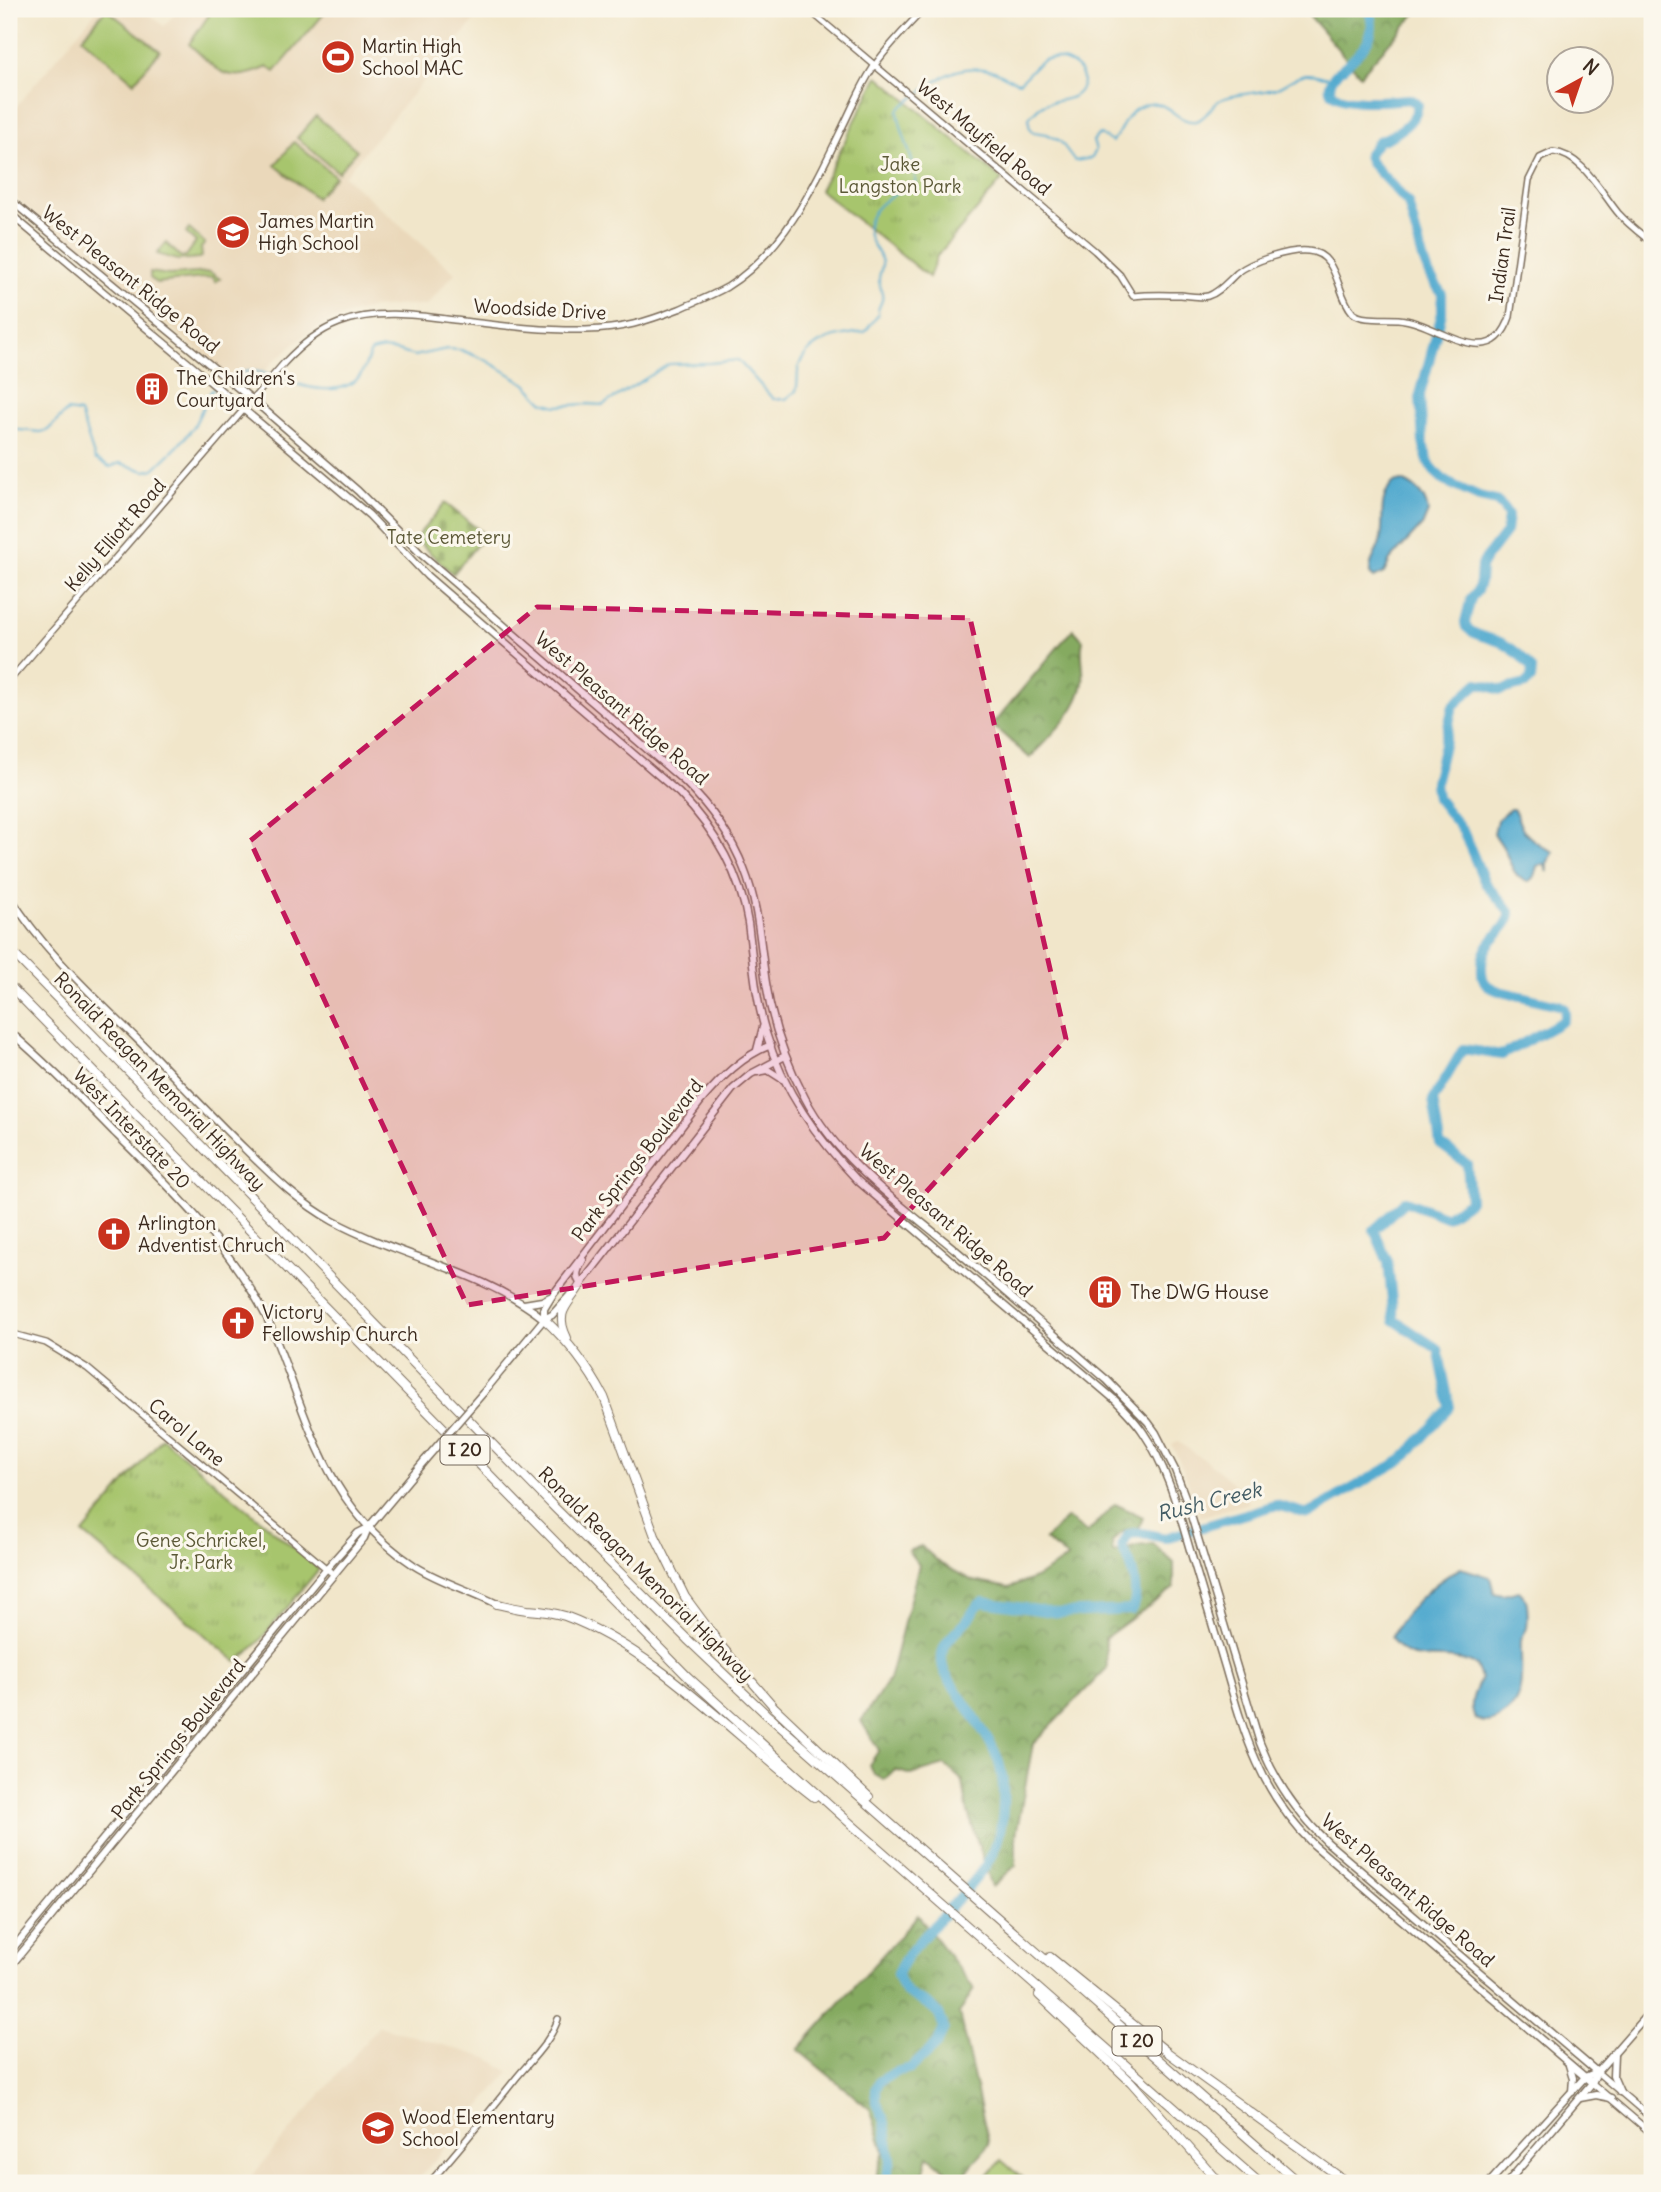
<svg xmlns="http://www.w3.org/2000/svg" width="1661" height="2192" viewBox="0 0 1661 2192" font-family="Delius,sans-serif">
<style>
.built{fill:#ead8ba}
.green{fill:#a7c56d;stroke:#717846;stroke-width:2}
.forest{fill:url(#forest-crowns);stroke:#606a3f;stroke-width:2}
.cemetery{fill:url(#cemetery-stones);stroke:#717846;stroke-width:2}
.park{fill:url(#park-tufts);stroke:#717846;stroke-width:2}
.water{fill:#52aacf;stroke:#466a76;stroke-width:2}
.lines{fill:none;stroke-linecap:round;stroke-linejoin:round}
.stream{stroke:#52aacf;stroke-width:2}
.river{stroke:#52aacf;stroke-width:10}
.tertiary-casing{stroke:#7b6c5a;stroke-width:8}
.secondary-casing{stroke:#7b6c5a;stroke-width:9}
.motorway-casing{stroke:#7b6c5a;stroke-width:10}
.tertiary{stroke:#fff;stroke-width:5}
.secondary{stroke:#fff;stroke-width:6}
.motorway{stroke:#fff;stroke-width:8}
.secondary-bridge-casing{stroke:#7b6c5a;stroke-width:9;stroke-linecap:butt}
.secondary-bridge{stroke:#fff;stroke-width:6}
.marked{fill:#c2185b;fill-opacity:0.2;stroke:#c2185b;stroke-width:5;stroke-dasharray:14 9;stroke-linejoin:round}
.labels{text-anchor:middle;stroke-width:6;stroke-linejoin:round;paint-order:stroke}
.shield{fill:#fbf7ec;stroke:#75685c;stroke-width:2}
.shield-label{font-size:18px;font-weight:bold;fill:#3b2a1e}
.poi-label{font-size:19px;fill:#3b2a1e;stroke:#fbf7ec;text-anchor:start}
.street-label{font-size:19px;fill:#3b2a1e;stroke:#fbf7ec}
.park-label{font-size:19px;fill:#5b5836;stroke:#fbf7ec}
.water-label{font-size:21px;font-style:italic;fill:#445d65;stroke:#fbf7ec}
</style>
<defs>
<pattern id="forest-crowns" width="20" height="18" patternUnits="userSpaceOnUse" patternTransform="scale(1.75)"><rect width="20" height="18" fill="#85aa60"/><path d="M2 6a3 3 0 1 1 6 0M12 15a3 3 0 1 1 6 0" fill="none" stroke="#6e8b4f"/></pattern>
<pattern id="cemetery-stones" width="16" height="16" patternUnits="userSpaceOnUse" patternTransform="scale(1.75)"><rect width="16" height="16" fill="#a7c56d"/><path d="M2 7V4a2 2 0 0 1 4 0v3zM10 15v-3a2 2 0 0 1 4 0v3z" fill="#89a059"/></pattern>
<pattern id="park-tufts" width="24" height="20" patternUnits="userSpaceOnUse" patternTransform="scale(1.75)"><rect width="24" height="20" fill="#a7c56d"/><path d="M3 7l-1-3M5 7V3M7 7l1-3M15 17l-1-3M17 17v-4M19 17l1-3" fill="none" stroke="#89a059"/></pattern>
</defs>
<rect width="100%" height="100%" fill="#fbf7ec"/>
<filter id="ink" filterUnits="userSpaceOnUse"><feTurbulence type="fractalNoise" baseFrequency=".0143" numOctaves="2"/><feDisplacementMap in="SourceGraphic" scale="14" xChannelSelector="R" yChannelSelector="G"/><feConvolveMatrix kernelMatrix="1 2 1 2 8 2 1 2 1" color-interpolation-filters="sRGB"/></filter>
<filter id="wash" filterUnits="userSpaceOnUse"><feTurbulence type="fractalNoise" baseFrequency=".00686" numOctaves="4" result="noise"/><feDisplacementMap in="SourceGraphic" scale="28" xChannelSelector="R" yChannelSelector="G"/><feGaussianBlur stdDeviation="1.57" result="paint"/><feColorMatrix in="noise" values="0 0 0 0 0 0 0 0 0 0 0 0 0 0 0 0 0 1.4 0 .05"/><feComposite in="paint" operator="in"/></filter>
<g filter="url(#wash)">
<rect width="100%" height="100%" fill="#f1e6ca"/>
<!-- built -->
<g class="built">
<polygon points="98,9 143,9 164,26 179,9 484,9 344,176 455,273 426,306 405,305 371,308 332,320 304,336 274,361 247,391 9,192 9,115"/>
<polygon points="1178,1442 1215,1467 1242,1491 1249,1503 1200,1517 1184,1471 1172,1445"/>
<polygon points="379,2026 490,2059 510,2072 415,2183 246,2183"/>
</g>
<!-- green -->
<g class="green">
<polygon points="106,9 160,51 134,82 82,38"/>
<path d="M 201,9 L 328,9 L 275,72 L 268,67 C 226,86 219,71 189,44 L 209,15 Z"/>
<path d="M 428,9 L 470,9 C 456,17 442,17 428,9 Z"/>
<polygon points="316,116 357,150 338,172 297,138"/>
<polygon points="294,142 335,176 316,198 275,165"/>
<polygon points="189,229 205,243 201,248 202,256 199,258 178,260 157,254 166,243 181,257 186,256 196,242 186,233"/>
<polygon points="150,272 169,275 210,272 220,279 215,282 213,277 156,283 150,278"/>
</g>
<!-- forest -->
<g class="forest">
<polygon points="1304,9 1420,9 1360,75"/>
<path d="M 1073,629 L 1083,640 C 1079,654 1085,668 1083,683 C 1078,713 1049,736 1030,758 L 992,725 Z"/>
<path d="M 1115,1504 L 1143,1517 L 1139,1529 C 1127,1527 1120,1533 1112,1542 L 1113,1553 L 1137,1546 L 1153,1544 L 1174,1563 L 1174,1588 L 1105,1638 L 1107,1668 L 1033,1744 L 1016,1835 L 1016,1865 L 992,1887 L 967,1809 L 963,1781 L 945,1765 L 911,1775 L 895,1770 L 884,1780 L 875,1775 L 869,1765 L 879,1750 L 861,1721 L 889,1680 L 919,1565 L 908,1551 L 921,1546 L 941,1564 L 973,1581 L 1009,1588 L 1035,1578 L 1068,1558 L 1045,1540 L 1067,1518 L 1087,1533 Z"/>
<polygon points="918,1915 974,1989 959,2014 989,2144 959,2181 928,2156 921,2183 874,2183 884,2151 870,2109 798,2050"/>
</g>
<!-- cemetery -->
<polygon class="cemetery" points="445,503 485,535 453,574 415,539"/>
<!-- park -->
<g class="park">
<polygon points="878,76 1002,180 937,256 929,277 820,190"/>
<polygon points="162,1438 319,1569 257,1644 237,1662 83,1533"/>
<polygon points="1001,2160 1028,2183 982,2183"/>
</g>
<!-- water -->
<g class="water">
<path d="M 1402,481 C 1417,487 1426,496 1428,512 L 1423,524 L 1390,560 L 1384,573 L 1374,578 L 1370,574 C 1369,560 1377,554 1380,542 C 1386,522 1376,501 1393,483 Z"/>
<path d="M 1510,809 L 1513,809 C 1518,814 1517,817 1520,824 C 1524,836 1544,848 1554,852 L 1547,863 L 1548,872 L 1544,864 L 1537,866 L 1534,877 L 1528,882 C 1513,878 1510,861 1504,849 C 1501,843 1497,839 1494,833 L 1497,820 Z"/>
<path d="M 1461,1568 L 1490,1577 L 1494,1593 L 1503,1595 L 1519,1591 C 1522,1594 1525,1597 1526,1600 C 1528,1605 1528,1622 1527,1628 C 1525,1634 1521,1635 1521,1642 C 1520,1670 1528,1700 1501,1717 C 1491,1723 1485,1723 1475,1719 C 1468,1702 1474,1694 1481,1678 L 1476,1665 C 1465,1660 1453,1658 1441,1658 C 1418,1657 1404,1660 1391,1637 C 1405,1610 1433,1582 1461,1568 Z"/>
</g>
<g class="lines">
<!-- stream -->
<g class="stream">
<path d="M 276,377 C 299,386 340,399 359,377 C 365,370 367,360 371,352 L 383,349 L 398,351 L 414,356 L 447,349 L 461,350 L 486,360 L 526,384 L 543,402 L 557,406 L 586,404 L 603,405 L 669,364 L 710,363 L 738,360 L 773,399 L 786,399 L 796,391 C 799,382 796,372 800,363 C 813,338 840,335 865,332 L 878,315 C 877,308 880,307 882,300 C 884,293 879,286 879,279 C 879,273 883,268 882,263 C 881,254 873,247 870,239 C 860,212 892,191 914,188 C 921,170 899,134 898,110 C 906,102 915,98 924,90 C 946,73 964,63 994,71 C 1003,74 1009,80 1019,82 C 1028,76 1034,64 1044,60 C 1061,53 1093,70 1080,90 C 1072,102 1057,99 1045,104 C 1039,106 1033,113 1029,118 L 1029,126 L 1033,132 L 1047,134 L 1060,141 L 1075,161 L 1092,158 L 1096,150 L 1093,141 L 1099,134 L 1112,142 C 1122,130 1126,112 1142,106 C 1167,95 1175,124 1196,121 C 1206,119 1211,105 1220,100 C 1233,93 1260,94 1277,88 C 1287,84 1295,76 1306,74 C 1314,73 1324,77 1332,79"/>
<path d="M 230,378 C 242,369 257,370 271,375"/>
<polyline points="9,429 40,432 48,430 67,411 80,413 95,459 110,467 120,463 145,471 154,469 178,446 193,428 211,391 214,389"/>
</g>
<!-- river -->
<path class="river" d="M 885,2183 L 891,2160 L 884,2118 L 876,2101 L 876,2090 L 879,2082 L 895,2072 L 911,2068 L 938,2043 L 944,2028 C 942,2023 941,2016 937,2012 C 920,1993 906,2005 897,1974 C 907,1950 933,1928 950,1908 C 987,1867 1005,1849 1003,1791 C 1003,1778 1000,1762 994,1750 C 980,1723 961,1699 945,1673 C 934,1647 953,1636 968,1619 C 974,1612 975,1605 983,1602 L 1059,1613 L 1131,1610 C 1139,1599 1134,1573 1129,1561 C 1126,1555 1123,1552 1122,1546 L 1129,1534 C 1142,1531 1152,1536 1165,1538 L 1276,1505 L 1308,1514 L 1403,1459 L 1450,1407 L 1438,1349 L 1394,1320 L 1388,1262 L 1374,1230 L 1405,1201 L 1446,1217 L 1470,1201 L 1467,1164 L 1440,1144 L 1433,1100 L 1463,1049 L 1502,1055 L 1563,1021 L 1565,1014 L 1564,1008 L 1559,1005 L 1499,991 C 1488,987 1482,983 1482,971 C 1480,936 1510,934 1510,912 L 1485,883 L 1463,831 L 1437,798 L 1435,783 L 1453,706 L 1478,683 L 1501,690 L 1526,684 L 1531,679 L 1532,669 C 1524,658 1514,649 1502,643 C 1490,637 1475,637 1466,627 L 1465,622 L 1471,598 L 1477,591 L 1480,582 L 1481,567 L 1486,558 L 1506,532 L 1508,516 L 1503,507 L 1496,501 L 1479,497 L 1446,482 L 1434,471 L 1428,462 L 1423,442 L 1420,395 L 1442,313 L 1442,294 L 1429,274 L 1423,259 L 1408,203 L 1371,163 L 1368,155 L 1378,141 C 1393,137 1416,123 1418,105 L 1415,102 L 1409,99 C 1397,100 1316,109 1332,80 C 1334,75 1340,71 1343,68 C 1362,50 1380,36 1368,9"/>
</g>
</g>
<g filter="url(#ink)">
<g class="lines">
<!-- tertiary casing -->
<g class="tertiary-casing">
<g id="tertiary">
<path d="M 808,9 L 1095,251 L 1120,275 L 1133,296 C 1149,294 1166,295 1181,295 C 1190,296 1200,298 1208,296 C 1220,292 1228,281 1237,273 C 1252,261 1290,249 1308,251 C 1339,253 1336,295 1353,313 C 1363,322 1392,317 1405,320 C 1440,325 1491,374 1510,317 L 1529,180 L 1540,158 L 1553,152 C 1582,154 1602,194 1619,214 C 1629,225 1641,234 1652,243"/>
<path d="M 9,681 L 284,363 C 299,347 318,331 339,323 C 376,309 416,315 454,320 C 498,325 542,331 586,330 C 623,329 645,322 679,309 C 695,302 711,296 727,287 C 785,250 814,186 843,126 C 853,106 862,83 875,65 C 889,45 907,27 924,9"/>
<polyline points="9,1333 46,1343 87,1368 333,1574"/>
<polyline points="1597,2072 1652,2119"/>
<polyline points="1592,2083 1652,2134"/>
<path d="M 429,2183 C 460,2149 488,2113 517,2077 C 531,2060 551,2041 558,2019"/>
</g>
</g>
<!-- secondary casing -->
<g class="secondary-casing">
<g id="secondary">
<path d="M 9,199 L 260,406 L 358,491 L 421,554 L 685,782 C 710,807 731,835 744,869 C 759,906 760,944 766,983 C 772,1024 786,1062 805,1098 C 839,1163 903,1206 958,1252 C 1008,1294 1057,1337 1107,1380 L 1148,1422 L 1156,1433 L 1175,1470 L 1186,1499 L 1260,1743 C 1275,1782 1297,1813 1327,1842 L 1597,2072"/>
<path d="M 9,213 L 304,460 L 369,515 L 427,576 L 679,793 C 714,829 740,873 748,923 C 753,960 755,997 766,1033 C 783,1091 817,1138 858,1181 L 1115,1400 C 1125,1410 1135,1420 1143,1432 C 1167,1467 1178,1509 1190,1550 C 1202,1589 1213,1628 1225,1667 C 1245,1737 1261,1793 1314,1845 L 1592,2083"/>
<path d="M 9,895 C 46,956 104,1005 154,1056 C 185,1088 215,1120 247,1151 C 273,1177 300,1203 333,1221 C 402,1258 482,1270 544,1319"/>
<path d="M 9,1031 C 46,1063 80,1097 114,1132 C 172,1189 230,1245 267,1318 C 308,1413 321,1505 415,1566 C 440,1582 470,1590 497,1604"/>
<polyline points="757,1050 763,1027"/>
<polyline points="757,1072 768,1070 782,1079"/>
<path d="M 581,1284 C 574,1276 578,1269 583,1260"/>
<polyline points="580,1285 733,1089 751,1074 785,1056"/>
<polyline points="524,1304 542,1301 550,1297"/>
<path d="M 544,1319 L 544,1309 L 552,1296 L 701,1101 C 721,1078 742,1056 771,1045"/>
<polyline points="483,1393 544,1319 552,1315 570,1295"/>
<polyline points="9,1953 326,1569 358,1533 368,1528"/>
<polyline points="9,1968 364,1538 368,1528 425,1460"/>
<polyline points="1614,2054 1613,2076 1620,2092"/>
<polyline points="1569,2065 1573,2078 1572,2092"/>
<polyline points="1580,2098 1596,2095 1611,2098"/>
<polyline points="1489,2183 1585,2077 1597,2072"/>
<polyline points="1507,2183 1592,2083 1597,2072 1652,2009"/>
</g>
</g>
<!-- motorway casing -->
<g class="motorway-casing">
<g id="motorway">
<polyline points="9,949 555,1508 687,1639 766,1714 1299,2183"/>
<polyline points="9,985 688,1677 851,1824 1260,2183"/>
<path d="M 544,1319 C 569,1342 588,1367 604,1397 L 655,1536 L 685,1597 L 722,1647 L 775,1708 L 869,1797"/>
<path d="M 567,1338 C 554,1311 568,1306 581,1284"/>
<path d="M 497,1604 C 507,1606 518,1609 528,1610 C 541,1611 552,1612 565,1616 C 657,1650 736,1738 814,1797"/>
<polyline points="1050,1957 1167,2052 1348,2183"/>
<polyline points="1039,1995 1131,2082 1220,2183"/>
</g>
</g>
<!-- tertiary -->
<use href="#tertiary" class="tertiary"/>
<!-- secondary -->
<use href="#secondary" class="secondary"/>
<!-- motorway -->
<use href="#motorway" class="motorway"/>
<!-- secondary-bridge casing -->
<g class="secondary-bridge-casing">
<polyline id="secondary-bridge" points="425,1460 483,1393"/>
</g>
<!-- secondary-bridge -->
<use href="#secondary-bridge" class="secondary-bridge"/>
</g>
</g>
<!-- marked area -->
<path class="marked" d="M 537,607 L 970,618 L 1066,1039 L 884,1238 L 467,1305 L 250,841 Z"/>
<!-- icons -->
<defs>
<g id="stadium-disc" transform="scale(1.75)"><circle r="9.5" fill="#c8321e" stroke="#fbf7ec"/><path d="M0-5a6.5 5 0 1 0 0 10a6.5 5 0 1 0 0-10ZM-3.5-1.8h7v3.6h-7Z" fill="#fff"/></g>
<g id="school-disc" transform="scale(1.75)"><circle r="9.5" fill="#c8321e" stroke="#fbf7ec"/><path d="M0-5L7-2L0 1L-7-2ZM-4 1L0 2.5L4 1V4Q0 6-4 4Z" fill="#fff"/></g>
<g id="building-disc" transform="scale(1.75)"><circle r="9.5" fill="#c8321e" stroke="#fbf7ec"/><path d="M-4-6H4V6H1V3H-1V6H-4ZM-2.5-4.3h1.7v1.8h-1.7ZM.8-4.3h1.7v1.8H.8ZM-2.5-1h1.7V.8h-1.7ZM.8-1h1.7V.8H.8Z" fill="#fff"/></g>
<g id="church-disc" transform="scale(1.75)"><circle r="9.5" fill="#c8321e" stroke="#fbf7ec"/><path d="M-1.2-6h2.4v3.5h3.3v2.4h-3.3V6h-2.4V-.1h-3.3v-2.4h3.3Z" fill="#fff"/></g>
</defs>
<g fill-rule="evenodd">
<use href="#stadium-disc" x="338" y="57"/>
<use href="#school-disc" x="233" y="232"/>
<use href="#building-disc" x="152" y="389"/>
<use href="#church-disc" x="114" y="1234"/>
<use href="#building-disc" x="1105" y="1292"/>
<use href="#church-disc" x="238" y="1323"/>
<use href="#school-disc" x="378" y="2128"/>
</g>
<g class="labels">
<!-- shield labels -->
<g class="shield">
<rect x="440.5" y="1435.5" width="49" height="29" rx="5"/>
<rect x="1112.5" y="2026.5" width="49" height="29" rx="5"/>
</g>
<g class="shield-label">
<text x="465" y="1456">I 20</text>
<text x="1137" y="2047">I 20</text>
</g>
<!-- poi labels -->
<g class="poi-label">
<text x="362" y="53">Martin High<tspan x="362" dy="22">School MAC</tspan></text>
<text x="258" y="228">James Martin<tspan x="258" dy="22">High School</tspan></text>
<text x="176" y="385">The Children's<tspan x="176" dy="22">Courtyard</tspan></text>
<text x="138" y="1230">Arlington<tspan x="138" dy="22">Adventist Chruch</tspan></text>
<text x="1130" y="1299">The DWG House</text>
<text x="262" y="1319">Victory<tspan x="262" dy="22">Fellowship Church</tspan></text>
<text x="402" y="2124">Wood Elementary<tspan x="402" dy="22">School</tspan></text>
</g>
<!-- street labels -->
<g class="street-label">
<text transform="translate(984 137) rotate(40)" y="7">West Mayfield Road</text>
<text transform="translate(1502 255) rotate(-82)" y="7">Indian Trail</text>
<text transform="translate(131 279) rotate(39)" y="7">West Pleasant Ridge Road</text>
<text transform="translate(540 309) rotate(3)" y="7">Woodside Drive</text>
<text transform="translate(115 535) rotate(-49)" y="7">Kelly Elliott Road</text>
<text transform="translate(622 708) rotate(41)" y="7">West Pleasant Ridge Road</text>
<text transform="translate(160 1081) rotate(46)" y="7">Ronald Reagan Memorial Highway</text>
<text transform="translate(132 1128) rotate(46)" y="7">West Interstate 20</text>
<text transform="translate(637 1160) rotate(-52)" y="7">Park Springs Boulevard</text>
<text transform="translate(946 1220) rotate(41)" y="7">West Pleasant Ridge Road</text>
<text transform="translate(187 1432) rotate(40)" y="7">Carol Lane</text>
<text transform="translate(646 1574) rotate(45)" y="7">Ronald Reagan Memorial Highway</text>
<text transform="translate(178 1739) rotate(-51)" y="7">Park Springs Boulevard</text>
<text transform="translate(1408 1890) rotate(41)" y="7">West Pleasant Ridge Road</text>
</g>
<!-- park labels -->
<g class="park-label">
<text x="900" y="171">Jake<tspan x="900" dy="22">Langston Park</tspan></text>
<text x="449" y="544">Tate Cemetery</text>
<text x="201" y="1547">Gene Schrickel,<tspan x="201" dy="22">Jr. Park</tspan></text>
</g>
<!-- water labels -->
<g class="water-label">
<text transform="translate(1209 1502) rotate(-14)" y="7">Rush Creek</text>
</g>
</g>
<!-- margin -->
<rect width="1661" height="2192" fill="none" stroke="#fbf7ec" stroke-width="35"/>
<!-- north arrow -->
<g transform="translate(1580 80) rotate(40)"><circle r="33" fill="#fbf7ec" stroke="#aea59a" stroke-width="2"/>
<path d="M0-5L12 26L0 18L-12 26Z" fill="#c8321e"/>
<text y="-10" font-size="19" font-weight="bold" text-anchor="middle" fill="#3b2a1e">N</text>
</g>
</svg>
